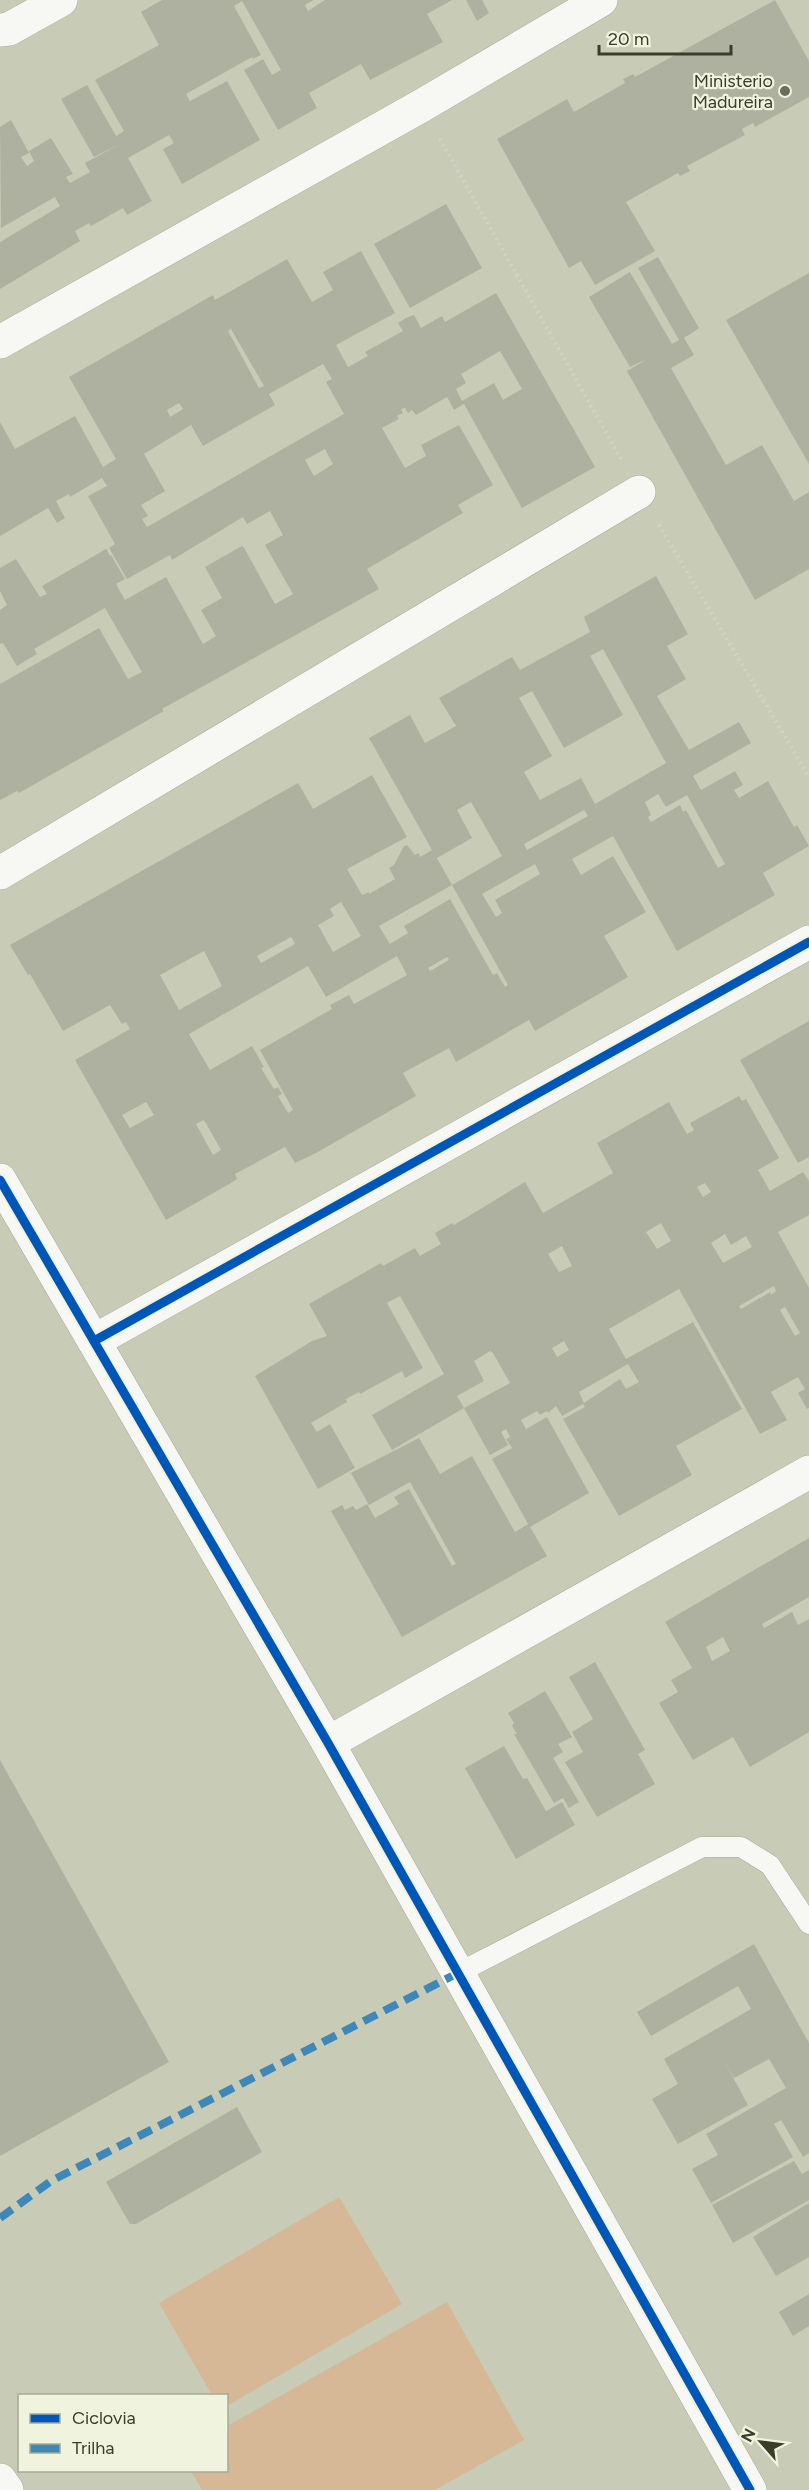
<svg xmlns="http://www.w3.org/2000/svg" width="809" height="2490" viewBox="0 0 809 2490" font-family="Figtree,sans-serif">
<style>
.green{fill:#d6b796}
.building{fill:#aeb1a0;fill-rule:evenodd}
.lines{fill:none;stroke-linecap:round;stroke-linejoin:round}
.lane-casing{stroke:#a6a998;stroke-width:21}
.street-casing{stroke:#a6a998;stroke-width:34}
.secondary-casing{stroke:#a6a998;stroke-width:34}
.path{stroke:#d4d5ce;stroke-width:4;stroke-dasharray:1.5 4.5;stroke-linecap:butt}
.lane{stroke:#f7f7f4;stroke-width:20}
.street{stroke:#f7f7f4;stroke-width:33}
.secondary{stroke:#f7f7f4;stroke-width:33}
.quiet{stroke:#3e88b9;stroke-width:8;stroke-dasharray:15 8;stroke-linecap:butt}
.cycleway-casing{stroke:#f0f4df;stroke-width:13}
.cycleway{stroke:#0057b8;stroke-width:9}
.poi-dot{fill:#6c6e5c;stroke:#f0f4df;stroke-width:2}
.labels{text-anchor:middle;stroke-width:4.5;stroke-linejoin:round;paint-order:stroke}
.poi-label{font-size:18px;fill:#3a3c2c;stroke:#f0f4df;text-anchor:end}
</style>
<rect width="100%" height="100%" fill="#c8ccb6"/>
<!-- green -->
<g class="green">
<polygon points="339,2197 402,2304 227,2406 226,2396 212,2395 159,2303"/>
<polygon points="447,2302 524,2440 435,2490 202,2490 191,2471 226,2470 227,2426"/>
</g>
<!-- building -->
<g class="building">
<polygon points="162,0 314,0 305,5 308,11 325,0 452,0 427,14 443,42 370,80 361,64 309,93 317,108 278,130 244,70 263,59 272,75 281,70 242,1 234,6 261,55 253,59 252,57 186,94 190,101 227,81 260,140 182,184 163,149 174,143 169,135 128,158 152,201 127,215 123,208 91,226 89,223 75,231 80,241 0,289 0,242 60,206 55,197 1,228 0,127 11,120 29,153 21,157 27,166 34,161 29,151 51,138 73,174 66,177 70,183 90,172 85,163 120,144 94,157 61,99 87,85 116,136 124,131 95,80 159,45 141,12"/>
<polygon points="466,0 482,0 489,13 477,21"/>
<polygon points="775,0 809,61 809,97 755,127 753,123 742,129 745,135 687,166 690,171 680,176 678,173 626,202 655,251 595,285 581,261 569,268 497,139 567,99 574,112 625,83 623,79 633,74 635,77"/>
<polygon points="446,204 482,268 410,308 374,244"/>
<path d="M 361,251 L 395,313 L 336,345 L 348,367 L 368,356 L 365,352 L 403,331 L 398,323 L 406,318 L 414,315 L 421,328 L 442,316 L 445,322 L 496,293 L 595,467 L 522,508 L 464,404 L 454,410 L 447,397 L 416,415 L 412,410 L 408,413 L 405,408 L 401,409 L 403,413 L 397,416 L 399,419 L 382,428 L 405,468 L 426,456 L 421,445 L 459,425 L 493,485 L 458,505 L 463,513 L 367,569 L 379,589 L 162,709 L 164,711 L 19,793 L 17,791 L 0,800 L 0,684 L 99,628 L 128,679 L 142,672 L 105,608 L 34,649 L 37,654 L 17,666 L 3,643 L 0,644 L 0,610 L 7,605 L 0,591 L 0,568 L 16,559 L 40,597 L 47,594 L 42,586 L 106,549 L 110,556 L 111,555 L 125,579 L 116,584 L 125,600 L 166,577 L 203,644 L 216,636 L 201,610 L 222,598 L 205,567 L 240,547 L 243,546 L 275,604 L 293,594 L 265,545 L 283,535 L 270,511 L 247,524 L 243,517 L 172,560 L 170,555 L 127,579 L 109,548 L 115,544 L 88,496 L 107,486 L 102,478 L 70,497 L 69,494 L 56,501 L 65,518 L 57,523 L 48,508 L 0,536 L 0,422 L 15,449 L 75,416 L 103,467 L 116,459 L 69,377 L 213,295 L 215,300 L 287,259 L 312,302 L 333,290 L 323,272 ZM 231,329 L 264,386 L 259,388 L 228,331 ZM 500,351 L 522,389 L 503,400 L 494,383 L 462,401 L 456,389 L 466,383 L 461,374 ZM 323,364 L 332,379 L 326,382 L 344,414 L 147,527 L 142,519 L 148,516 L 141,505 L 165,491 L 144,454 L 191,425 L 203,446 L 275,405 L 269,394 ZM 179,403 L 183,409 L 170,417 L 167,410 ZM 325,449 L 333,464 L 314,476 L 305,460 Z"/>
<polygon points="658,257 699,328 684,338 694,355 671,368 726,465 762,445 794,501 809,492 809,569 755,600 627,371 647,359 630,367 589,297 630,272 672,344 679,340 638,268"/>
<polygon points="809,273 809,464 726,320"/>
<path d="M 656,576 L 688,634 L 667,646 L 686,679 L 657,696 L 689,750 L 739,722 L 751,743 L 693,776 L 701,790 L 735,771 L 743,785 L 734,790 L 739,798 L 768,781 L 794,827 L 797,825 L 809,846 L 763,873 L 775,895 L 677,951 L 613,836 L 572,859 L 581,875 L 613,856 L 646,912 L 604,936 L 628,977 L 535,1031 L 529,1020 L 456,1062 L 449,1048 L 403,1073 L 416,1096 L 316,1153 L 295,1163 L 285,1147 L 235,1174 L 237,1179 L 231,1183 L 166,1220 L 75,1060 L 130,1029 L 126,1022 L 122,1024 L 110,1005 L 63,1031 L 30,974 L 28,975 L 10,945 L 298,783 L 313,809 L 372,775 L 407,837 L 347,869 L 362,895 L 369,892 L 369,894 L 395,879 L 389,868 L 394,865 L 404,846 L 407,845 L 415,855 L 419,853 L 420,857 L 432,850 L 369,738 L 410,715 L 425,743 L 456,726 L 439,698 L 512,657 L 520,670 L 590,632 L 584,617 ZM 603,649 L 666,763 L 595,804 L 581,778 L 540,800 L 524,772 L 552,756 L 519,698 L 532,691 L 564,748 L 623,715 L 590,656 ZM 658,794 L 666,807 L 687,795 L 725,864 L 718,868 L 686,810 L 683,812 L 680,805 L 651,822 L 648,817 L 651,815 L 645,802 ZM 471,802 L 502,856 L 452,885 L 508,985 L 505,987 L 497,973 L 493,975 L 450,899 L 404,926 L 408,933 L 390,944 L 379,926 L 452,885 L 437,858 L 472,838 L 457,810 ZM 584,810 L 588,816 L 527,850 L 524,844 ZM 535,864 L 540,874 L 495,900 L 502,913 L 496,917 L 482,894 ZM 341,902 L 361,936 L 333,952 L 318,925 L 334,916 L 330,909 ZM 291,937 L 295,944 L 261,963 L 257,956 ZM 204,951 L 222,986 L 179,1010 L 160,975 ZM 397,956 L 407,975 L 354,1004 L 349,995 L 330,1005 L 332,1009 L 260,1050 L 293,1110 L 288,1113 L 278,1096 L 282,1094 L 278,1087 L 274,1089 L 267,1078 L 261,1068 L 264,1067 L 252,1046 L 210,1070 L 189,1034 L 308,966 L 326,997 ZM 447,957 L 449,960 L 430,971 L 428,968 ZM 146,1102 L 154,1115 L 130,1128 L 122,1115 ZM 204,1120 L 221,1150 L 213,1155 L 196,1124 Z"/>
<polygon points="809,1021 809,1157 798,1163 740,1060"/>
<path d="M 739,1096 L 742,1101 L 746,1099 L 779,1158 L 758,1170 L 770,1191 L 803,1172 L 809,1181 L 809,1215 L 778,1232 L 809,1288 L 809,1408 L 807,1409 L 798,1393 L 805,1389 L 798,1377 L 771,1392 L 787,1420 L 760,1434 L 679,1289 L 609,1329 L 626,1359 L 693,1322 L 742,1409 L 676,1446 L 692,1475 L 619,1516 L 563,1419 L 585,1407 L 583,1404 L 562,1416 L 556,1406 L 548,1413 L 547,1411 L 540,1415 L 537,1411 L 521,1420 L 526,1429 L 547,1417 L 589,1493 L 530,1527 L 547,1556 L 402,1637 L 331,1511 L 342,1505 L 345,1510 L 353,1506 L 356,1510 L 367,1504 L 375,1518 L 399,1504 L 394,1497 L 409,1489 L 452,1566 L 456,1564 L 410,1482 L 369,1505 L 351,1473 L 419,1438 L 440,1474 L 472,1456 L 515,1532 L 528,1524 L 492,1459 L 512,1448 L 506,1439 L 510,1437 L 506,1429 L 501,1432 L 508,1445 L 490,1455 L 464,1408 L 510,1383 L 493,1353 L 490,1351 L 474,1361 L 484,1381 L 457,1396 L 464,1408 L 392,1450 L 372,1415 L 444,1374 L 400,1296 L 387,1303 L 423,1368 L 405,1378 L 402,1371 L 360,1394 L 359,1392 L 346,1399 L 347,1402 L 311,1423 L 317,1432 L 330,1424 L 355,1468 L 318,1489 L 255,1376 L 312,1341 L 327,1336 L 309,1304 L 381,1263 L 383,1266 L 415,1248 L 420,1256 L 441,1244 L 435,1233 L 452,1223 L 454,1225 L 525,1182 L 543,1213 L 613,1173 L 597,1143 L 669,1102 L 687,1134 L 694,1130 L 690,1123 ZM 705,1183 L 711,1192 L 703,1197 L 697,1187 ZM 661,1223 L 671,1241 L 657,1249 L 646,1232 ZM 725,1234 L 731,1245 L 746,1236 L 752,1247 L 723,1263 L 711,1243 ZM 562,1246 L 572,1266 L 559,1272 L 548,1254 ZM 774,1286 L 776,1291 L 771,1295 L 770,1292 L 741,1309 L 739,1306 ZM 785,1307 L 800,1333 L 795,1336 L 780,1310 ZM 564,1341 L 569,1350 L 557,1357 L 552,1348 ZM 628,1364 L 639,1382 L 626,1389 L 620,1379 L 584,1403 L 579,1392 Z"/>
<path d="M 809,1538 L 809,1597 L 762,1624 L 764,1628 L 792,1612 L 798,1625 L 809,1619 L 809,1732 L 750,1767 L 733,1737 L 693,1760 L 659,1703 L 678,1692 L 671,1680 L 692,1668 L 665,1622 ZM 723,1637 L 730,1651 L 712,1661 L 706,1647 Z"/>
<polygon points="595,1662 645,1750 638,1754 655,1784 597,1817 565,1762 583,1752 572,1732 593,1719 569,1677"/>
<polygon points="545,1691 572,1737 558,1744 563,1752 553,1758 579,1802 569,1808 563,1798 554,1803 514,1734 517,1734 512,1726 514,1723 508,1713"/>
<polygon points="504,1746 523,1779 527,1778 546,1811 562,1802 575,1825 516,1859 465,1768"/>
<polygon points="0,1760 169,2062 0,2156"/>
<polygon points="754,1944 809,2043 809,2153 803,2157 781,2120 774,2124 793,2157 711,2203 692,2169 718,2155 706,2134 786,2088 769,2059 734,2078 723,2059 748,2105 678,2144 652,2099 678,2084 664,2059 751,2009 738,1986 651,2036 637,2012"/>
<polygon points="237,2107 262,2152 136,2224 130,2224 106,2182"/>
<polygon points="794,2161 802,2174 809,2170 809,2200 733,2243 712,2205"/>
<polygon points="809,2203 809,2257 776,2276 753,2237"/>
<polygon points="809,2294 809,2326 793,2336 779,2312"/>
</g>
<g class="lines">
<!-- lane casing -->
<g class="lane-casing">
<polyline id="lane" points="458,1973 702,1847 741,1847 770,1865 809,1924"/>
</g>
<!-- street casing -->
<g class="street-casing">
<g id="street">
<polyline points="0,30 9,29 61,0"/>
<polyline points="0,873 639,492"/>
<polyline points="0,1180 328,1743 750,2490"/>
<polyline points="94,1341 809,942"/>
<polyline points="328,1743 809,1472"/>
<polyline points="0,2480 7,2490"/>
</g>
</g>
<!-- secondary casing -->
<g class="secondary-casing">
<polyline id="secondary" points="0,342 421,106 601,0"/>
</g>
<!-- path -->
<g class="path">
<polyline points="440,139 621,459"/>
<polyline points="659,525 809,777"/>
</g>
<!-- lane -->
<use href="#lane" class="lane"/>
<!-- street -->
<use href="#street" class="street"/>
<!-- secondary -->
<use href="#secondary" class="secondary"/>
<!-- quiet -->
<polyline class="quiet" points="0,2218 51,2181 458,1973"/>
<!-- cycleway casing -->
<g class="cycleway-casing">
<g id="cycleway">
<polyline points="0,1180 328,1743 750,2490"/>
<polyline points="94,1341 809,942"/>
</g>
</g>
<!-- cycleway -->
<use href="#cycleway" class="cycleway"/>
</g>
<!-- markers -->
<circle class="poi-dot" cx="785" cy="91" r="6"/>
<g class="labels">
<!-- poi labels -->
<g class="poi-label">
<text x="773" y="87">Ministerio<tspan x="773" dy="21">Madureira</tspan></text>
</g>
</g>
<!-- legend -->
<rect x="18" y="2394" width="210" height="78" fill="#f0f4df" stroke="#a7aa97" stroke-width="1.5"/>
<rect x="30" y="2414" width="30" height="9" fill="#0057b8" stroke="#a7aa97" stroke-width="1.5"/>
<text x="72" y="2424" font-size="18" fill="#3a3c2c">Ciclovia</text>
<rect x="30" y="2444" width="30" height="9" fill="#3e88b9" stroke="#a7aa97" stroke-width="1.5"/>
<text x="72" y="2454" font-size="18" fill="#3a3c2c">Trilha</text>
<!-- north arrow -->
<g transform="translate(761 2442) rotate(298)" stroke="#f0f4df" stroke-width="4.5" paint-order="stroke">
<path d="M0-4.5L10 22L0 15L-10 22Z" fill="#3a3c2c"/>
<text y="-9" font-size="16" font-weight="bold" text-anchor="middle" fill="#3a3c2c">N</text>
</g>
<!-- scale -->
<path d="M599 45v9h132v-9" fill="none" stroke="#3a3c2c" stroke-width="3"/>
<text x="608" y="45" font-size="18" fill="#3a3c2c" stroke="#f0f4df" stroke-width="4.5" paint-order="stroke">20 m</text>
</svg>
